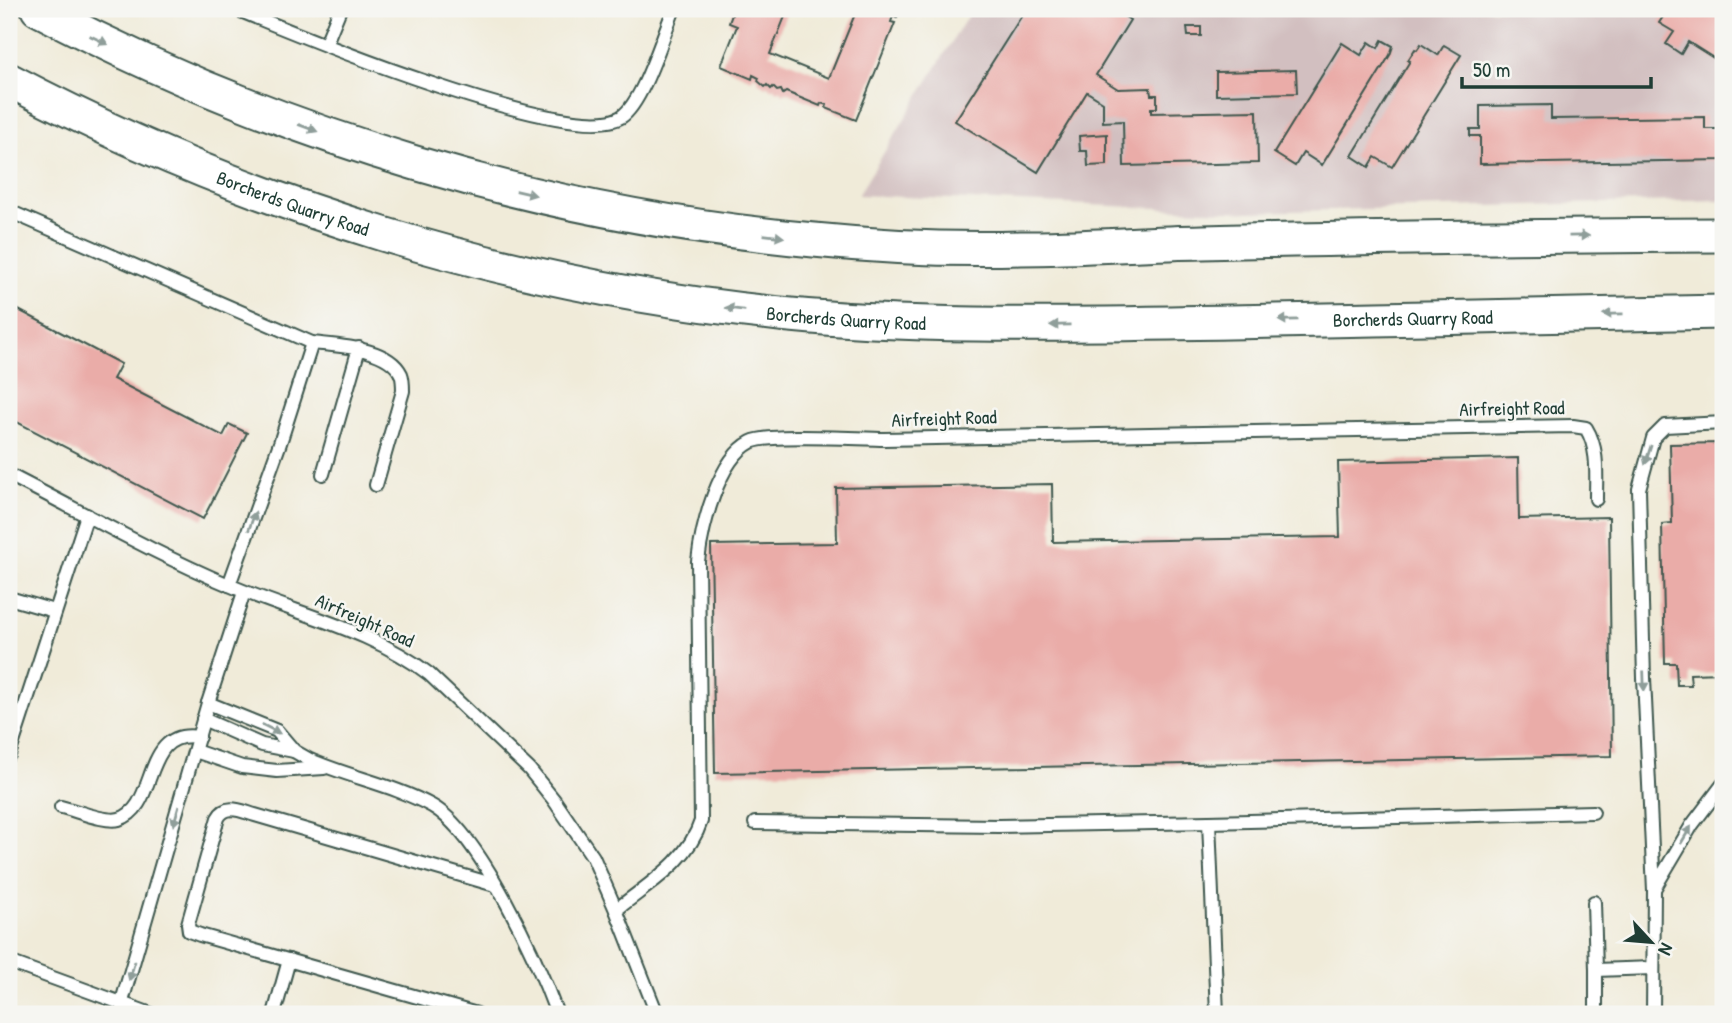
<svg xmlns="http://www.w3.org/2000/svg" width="1732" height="1023" viewBox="0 0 1732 1023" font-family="'Patrick Hand',sans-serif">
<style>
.industrial{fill:#d2bfc0}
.building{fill:#eaaca8}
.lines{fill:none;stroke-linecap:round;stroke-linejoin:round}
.service-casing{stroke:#3e574d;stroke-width:16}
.secondary-casing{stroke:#3e574d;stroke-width:37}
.service{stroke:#fff;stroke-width:12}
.secondary{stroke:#fff;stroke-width:33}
.oneway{fill:#8f9e9a}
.labels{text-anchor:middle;stroke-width:5;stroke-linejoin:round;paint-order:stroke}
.street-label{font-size:19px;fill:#1f3d34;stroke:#f6f6f2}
</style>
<rect width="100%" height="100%" fill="#f6f6f2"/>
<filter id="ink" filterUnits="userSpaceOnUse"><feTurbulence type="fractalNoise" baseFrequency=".0143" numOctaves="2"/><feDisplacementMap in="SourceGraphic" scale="14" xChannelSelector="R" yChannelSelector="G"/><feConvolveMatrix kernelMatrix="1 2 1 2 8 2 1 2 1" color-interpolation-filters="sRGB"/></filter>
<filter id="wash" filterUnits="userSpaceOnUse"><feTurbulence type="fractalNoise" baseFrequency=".00686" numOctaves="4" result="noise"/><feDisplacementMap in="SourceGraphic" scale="28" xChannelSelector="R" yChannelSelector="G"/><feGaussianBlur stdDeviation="1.57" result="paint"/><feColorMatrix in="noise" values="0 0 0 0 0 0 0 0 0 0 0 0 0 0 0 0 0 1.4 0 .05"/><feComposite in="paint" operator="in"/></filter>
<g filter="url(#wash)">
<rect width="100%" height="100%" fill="#f0ebd9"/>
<!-- industrial -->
<polygon class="industrial" points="972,9 1723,9 1723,200 1249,212 858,195"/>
<g id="blocks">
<!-- building -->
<g class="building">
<polygon points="734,9 788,9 770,54 829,78 857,9 900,9 897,17 893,16 891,22 895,23 856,120 826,108 827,105 821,103 820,106 786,92 783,94 781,90 777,91 773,87 771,89 767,85 765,87 758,81 759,78 753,75 752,79 721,66 737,26 729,23"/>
<polygon points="1026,9 1113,9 1130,20 1096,75 1118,89 1150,88 1151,95 1157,95 1157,108 1151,108 1151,113 1257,111 1258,163 1124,166 1123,121 1103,122 1103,102 1087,92 1038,172 955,121"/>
<polygon points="1668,9 1723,9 1723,64 1688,42 1681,54 1666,44 1674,32 1659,23"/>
<polygon points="1187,27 1201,27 1201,36 1188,36"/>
<polygon points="1382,40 1393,46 1390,55 1322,165 1303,153 1295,166 1274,153 1342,43 1361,55 1369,42 1378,48"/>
<polygon points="1421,44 1438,55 1444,45 1461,55 1392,167 1375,157 1369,167 1352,156 1410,61 1408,60 1415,49 1417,50"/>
<polygon points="1296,70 1297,93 1216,95 1216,72"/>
<polygon points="1551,105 1551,119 1705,117 1705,129 1723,129 1723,160 1480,164 1480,136 1470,136 1470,129 1480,129 1480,106"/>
<polygon points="1107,134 1107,165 1088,166 1087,151 1080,151 1079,136"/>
<polygon points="9,305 121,364 113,379 223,436 229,424 247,433 203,519 9,418"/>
<polygon points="1723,443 1723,673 1690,674 1691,685 1677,685 1676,663 1665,663 1662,524 1672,523 1670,444"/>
<polygon points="1518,458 1519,519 1609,517 1612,756 715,773 711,545 837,543 836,488 1052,484 1053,542 1340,537 1338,462"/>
</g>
</g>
</g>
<g filter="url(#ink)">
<use href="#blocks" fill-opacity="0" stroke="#3e574d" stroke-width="2"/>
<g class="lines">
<!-- service casing -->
<g class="service-casing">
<g id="service">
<path d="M 236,9 C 296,34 571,148 621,117 C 643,103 663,35 674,9"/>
<polyline points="326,43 340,9"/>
<path d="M 9,211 L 312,343 C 338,346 388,347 401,374 C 403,379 403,385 403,391 L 376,485"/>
<polyline points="323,474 359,348"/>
<path d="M 9,475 C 82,512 153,553 229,585 C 295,614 371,629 429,674 L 529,769 L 554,800 L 593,857 L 616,910 L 657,1014"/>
<polyline points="229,585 280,443 312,343"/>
<polyline points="9,598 54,611"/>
<path d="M 208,703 L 277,731 L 294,751 L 308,759 C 348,777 394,785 432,806 C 480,833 538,962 557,1014"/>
<polyline points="203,719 262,745 294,751"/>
<polyline points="195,751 242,767 277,771 324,768"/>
<polyline points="9,755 87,515"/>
<path d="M 61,807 C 75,810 106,823 119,819 C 159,808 141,727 199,737"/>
<polyline points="1209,822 1593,812"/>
<polyline points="755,823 999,826 1209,822 1217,1014"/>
<polyline points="1654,889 1692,825 1723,784"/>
<polyline points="1594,902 1596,970 1653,968"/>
<path d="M 616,910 C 648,884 688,862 701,821 L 698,561 C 702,527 718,459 751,442 C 769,433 859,439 884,439 L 1573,426 L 1586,428 C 1599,449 1596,475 1596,499"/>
<polyline points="9,962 151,1014"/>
<polyline points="1596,970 1596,1014"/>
<polyline points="121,1005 208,703 244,592"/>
<polyline points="274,1014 289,960"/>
<path d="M 477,1014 L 200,935 L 189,931 L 188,924 L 218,818 C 226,803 241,811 255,815 L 495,885"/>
<polyline points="1653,1014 1654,890 1644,678 1639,489 1653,438 1665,426 1723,423"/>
</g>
</g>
<!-- secondary casing -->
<g class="secondary-casing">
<g id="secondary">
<path d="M 38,9 C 279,136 542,215 814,240 C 883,247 952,250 1021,248 C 1082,248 1143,243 1203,242 C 1377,238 1550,236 1723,235"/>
<path id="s1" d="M 9,80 C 248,206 511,287 780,314 C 930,329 1079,324 1230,322 C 1394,318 1559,316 1723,312"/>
</g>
</g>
<!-- service -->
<use href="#service" class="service"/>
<!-- secondary -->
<use href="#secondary" class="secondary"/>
</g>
<!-- one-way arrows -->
<defs><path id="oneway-solid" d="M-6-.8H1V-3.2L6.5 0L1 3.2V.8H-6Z" transform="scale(1.75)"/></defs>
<g class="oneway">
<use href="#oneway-solid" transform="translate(99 40) rotate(26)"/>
<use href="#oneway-solid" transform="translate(308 128) rotate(20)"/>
<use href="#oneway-solid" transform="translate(526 193) rotate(13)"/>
<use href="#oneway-solid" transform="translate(774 236) rotate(7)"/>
<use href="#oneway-solid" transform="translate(1579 236) rotate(-1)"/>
<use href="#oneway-solid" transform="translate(735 309) rotate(-173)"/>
<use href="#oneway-solid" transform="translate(1613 314) rotate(179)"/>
<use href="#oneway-solid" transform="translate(1288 320) rotate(179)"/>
<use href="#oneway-solid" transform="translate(1060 325) rotate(179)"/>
<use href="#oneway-solid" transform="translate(1648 455) rotate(108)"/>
<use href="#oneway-solid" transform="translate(252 521) rotate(-70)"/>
<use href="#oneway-solid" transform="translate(1644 681) rotate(88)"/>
<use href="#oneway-solid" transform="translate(271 729) rotate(27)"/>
<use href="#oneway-solid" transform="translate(176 816) rotate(106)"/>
<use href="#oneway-solid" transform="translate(1686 835) rotate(-59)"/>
<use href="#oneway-solid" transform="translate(132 971) rotate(107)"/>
</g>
</g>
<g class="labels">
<!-- street labels -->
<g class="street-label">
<text dy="7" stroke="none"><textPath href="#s1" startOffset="310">Borcherds Quarry Road</textPath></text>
<text dy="7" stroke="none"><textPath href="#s1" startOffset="877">Borcherds Quarry Road</textPath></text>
<text dy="7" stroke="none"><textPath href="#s1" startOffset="1444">Borcherds Quarry Road</textPath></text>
<text transform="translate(1512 408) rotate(-1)" y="7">Airfreight Road</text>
<text transform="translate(944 418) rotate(-2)" y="7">Airfreight Road</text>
<text transform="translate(365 620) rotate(24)" y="7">Airfreight Road</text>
</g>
</g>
<!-- margin -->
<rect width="1732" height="1023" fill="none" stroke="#f6f6f2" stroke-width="35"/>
<!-- north arrow -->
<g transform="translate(1651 942) rotate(116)" stroke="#f6f6f2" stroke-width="5" paint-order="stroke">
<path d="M0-5L12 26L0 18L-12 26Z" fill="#1f3d34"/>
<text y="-10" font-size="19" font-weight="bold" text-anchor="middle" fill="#1f3d34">N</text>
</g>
<!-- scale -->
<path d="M1462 77v10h189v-10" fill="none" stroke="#1f3d34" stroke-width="3.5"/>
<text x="1473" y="77" font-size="21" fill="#1f3d34" stroke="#f6f6f2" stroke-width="5" paint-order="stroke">50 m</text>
</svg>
